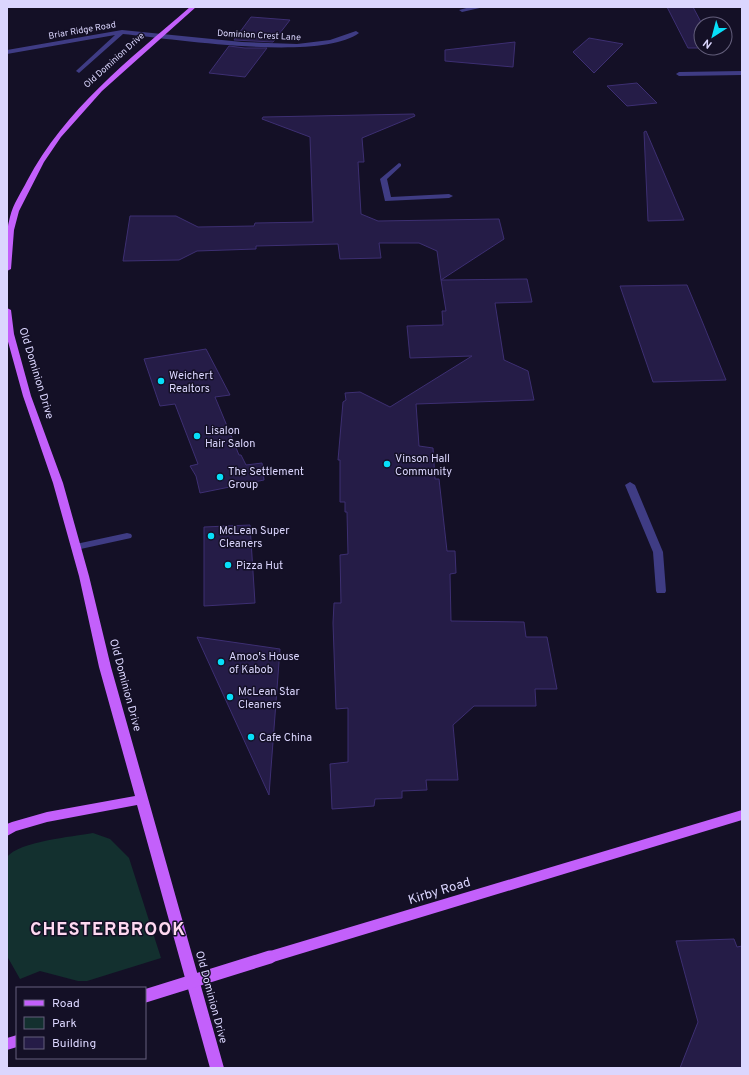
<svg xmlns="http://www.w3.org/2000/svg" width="749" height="1075" viewBox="0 0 749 1075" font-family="Overpass,sans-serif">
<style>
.green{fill:#13302f}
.building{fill:#251c47;stroke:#3d2f72}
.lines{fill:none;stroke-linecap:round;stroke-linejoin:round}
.minor{fill:#3f3c84;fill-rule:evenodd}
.major{fill:#c360fb;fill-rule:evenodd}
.major-bridge{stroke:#c360fb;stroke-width:13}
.poi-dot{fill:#07dff9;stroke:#141026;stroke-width:1.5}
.labels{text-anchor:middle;stroke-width:3;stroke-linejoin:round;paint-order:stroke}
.far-street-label{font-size:9px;fill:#dbd6fe;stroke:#141026}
.street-label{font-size:11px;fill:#dbd6fe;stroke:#141026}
.poi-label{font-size:11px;fill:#dbd6fe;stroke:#141026;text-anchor:start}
.near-street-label{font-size:13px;fill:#dbd6fe;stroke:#141026}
.near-district-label{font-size:18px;font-weight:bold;letter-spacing:1px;fill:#fed8f0;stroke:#141026}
</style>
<rect width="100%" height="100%" fill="#141026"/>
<!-- green -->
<path class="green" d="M 93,833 L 110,839 L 129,858 L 161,958 L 87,981 L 78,981 L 40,971 L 20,979 L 7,956 L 7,857 C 20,841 72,837 93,833 Z"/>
<!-- building -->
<g class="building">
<polygon points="667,7 693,7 702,24 701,48 715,48 688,48"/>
<polygon points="251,17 290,20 273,42 234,40"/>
<polygon points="589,38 623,44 594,73 573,52"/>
<polygon points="515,42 513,67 445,61 445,50"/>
<polygon points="229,46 245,48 267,48 245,77 209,73"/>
<polygon points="637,83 657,103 627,106 607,86"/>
<polygon points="414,114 415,116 362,138 364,162 358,162 361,214 378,221 499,219 504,239 441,280 437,251 419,243 379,243 381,258 340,259 338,244 256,246 256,249 197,251 179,260 123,261 130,216 176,216 198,227 254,226 255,223 313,222 310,137 262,119 263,117"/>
<polygon points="646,131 684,220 648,221 644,132"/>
<polygon points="527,279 532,302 495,303 504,360 528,371 534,400 416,404 419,446 433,448 435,479 439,479 447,551 455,551 456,573 450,574 451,621 524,622 526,637 547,637 557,689 535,689 536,706 474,706 453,725 458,780 426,780 427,790 402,791 402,798 375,799 374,806 332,809 330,764 348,762 348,708 336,709 333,623 334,603 341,603 340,555 348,554 347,512 345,512 345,502 340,502 340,460 338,460 343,402 346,400 345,393 360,392 390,407 472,356 410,358 407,326 443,325 442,311 446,311 441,280"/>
<polygon points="687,285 702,321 726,380 653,382 620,286"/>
<polygon points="206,349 230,395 215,397 239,455 241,455 246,465 262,463 264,480 200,493 196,476 190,466 198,464 175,404 160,406 144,359"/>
<polygon points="250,525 255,603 204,606 204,527"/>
<polygon points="197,637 280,649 269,795"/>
<polygon points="734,939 737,947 742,946 742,1068 680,1068 698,1022 676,941"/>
</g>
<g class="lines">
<!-- minor -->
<g class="minor">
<polygon points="470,7 484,7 462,12 459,10"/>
<path d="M 122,30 L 242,42 L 297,44 L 330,40 L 356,31 L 359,33 C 320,62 174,39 123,34 L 79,73 L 76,71 L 77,70 L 115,35 L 7,54 L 7,50 Z"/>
<polygon points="742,71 742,75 679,76 676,74 679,72"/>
<polygon points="399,163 401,164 401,166 387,179 391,197 449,194 453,196 449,198 385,201 380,179"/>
<polygon points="630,482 635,485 663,552 666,591 665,593 657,593 656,591 653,552 625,485"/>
<polygon points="127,533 131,534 132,536 131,538 76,550 71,547 76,544"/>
</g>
<!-- major -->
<g class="major">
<path d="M 190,7 L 196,7 L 102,91 L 61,137 L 44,162 L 19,211 L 14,230 L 11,269 L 7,271 C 7,253 5,234 10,217 C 13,204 21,193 27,181 C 65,109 129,60 190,7 Z"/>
<polygon points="7,308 11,310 14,334 31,396 63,483 89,576 111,667 224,1068 210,1068 137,805 47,822 16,831 7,836 7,824 12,822 47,812 135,796 99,667 79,576 53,483 23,396 7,338"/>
<polygon points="742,810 742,820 270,963 265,961 263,957 265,953 270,951"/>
<polygon points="17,1035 17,1047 7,1050 7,1038"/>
</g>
<!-- major-bridge -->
<polyline class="major-bridge" points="145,996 270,957"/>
</g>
<!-- markers -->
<g class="poi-dot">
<circle cx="161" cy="381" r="4"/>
<circle cx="197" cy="436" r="4"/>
<circle cx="387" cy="464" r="4"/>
<circle cx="220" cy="477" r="4"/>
<circle cx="211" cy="536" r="4"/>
<circle cx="228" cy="565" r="4"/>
<circle cx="221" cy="662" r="4"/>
<circle cx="230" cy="697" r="4"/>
<circle cx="251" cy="737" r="4"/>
</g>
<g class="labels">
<!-- far-street labels -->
<g class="far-street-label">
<text transform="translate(82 30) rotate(-10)" y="3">Briar Ridge Road</text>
<text transform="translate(259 35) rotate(3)" y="3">Dominion Crest Lane</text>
<text transform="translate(114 60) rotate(-42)" y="3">Old Dominion Drive</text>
</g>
<!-- street labels -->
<g class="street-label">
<text transform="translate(37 373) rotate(73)" y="4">Old Dominion Drive</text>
<text transform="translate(126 685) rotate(75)" y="4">Old Dominion Drive</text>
<text transform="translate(212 997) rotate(75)" y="4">Old Dominion Drive</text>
</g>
<!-- poi labels -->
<g class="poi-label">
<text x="169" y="379">Weichert<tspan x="169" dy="13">Realtors</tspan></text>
<text x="205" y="434">Lisalon<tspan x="205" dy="13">Hair Salon</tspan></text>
<text x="395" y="462">Vinson Hall<tspan x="395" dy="13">Community</tspan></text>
<text x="228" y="475">The Settlement<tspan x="228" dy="13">Group</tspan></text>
<text x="219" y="534">McLean Super<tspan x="219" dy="13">Cleaners</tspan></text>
<text x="236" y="569">Pizza Hut</text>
<text x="229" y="660">Amoo's House<tspan x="229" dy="13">of Kabob</tspan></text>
<text x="238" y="695">McLean Star<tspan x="238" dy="13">Cleaners</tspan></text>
<text x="259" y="741">Cafe China</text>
</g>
<!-- near-street labels -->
<g class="near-street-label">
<text transform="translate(439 890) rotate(-17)" y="5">Kirby Road</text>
</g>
<!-- near-district labels -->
<g class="near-district-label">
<text x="108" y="935">CHESTERBROOK</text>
</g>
</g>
<!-- border -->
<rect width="749" height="1075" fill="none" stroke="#dbd6fe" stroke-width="16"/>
<!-- legend -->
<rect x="16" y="987" width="130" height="72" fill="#141026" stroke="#645f7c"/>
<rect x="24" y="1000" width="20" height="6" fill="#c360fb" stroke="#645f7c"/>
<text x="52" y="1007" font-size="12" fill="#dbd6fe">Road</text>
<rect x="24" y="1017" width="20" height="12" fill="#13302f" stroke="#645f7c"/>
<text x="52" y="1027" font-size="12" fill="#dbd6fe">Park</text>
<rect x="24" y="1037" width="20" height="12" fill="#251c47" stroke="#645f7c"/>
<text x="52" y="1047" font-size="12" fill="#dbd6fe">Building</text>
<!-- north arrow -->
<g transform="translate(713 36) rotate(216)"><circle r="19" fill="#141026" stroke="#645f7c"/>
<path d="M0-3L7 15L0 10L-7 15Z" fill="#07dff9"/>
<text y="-6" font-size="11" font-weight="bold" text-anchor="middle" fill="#dbd6fe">N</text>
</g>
</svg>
